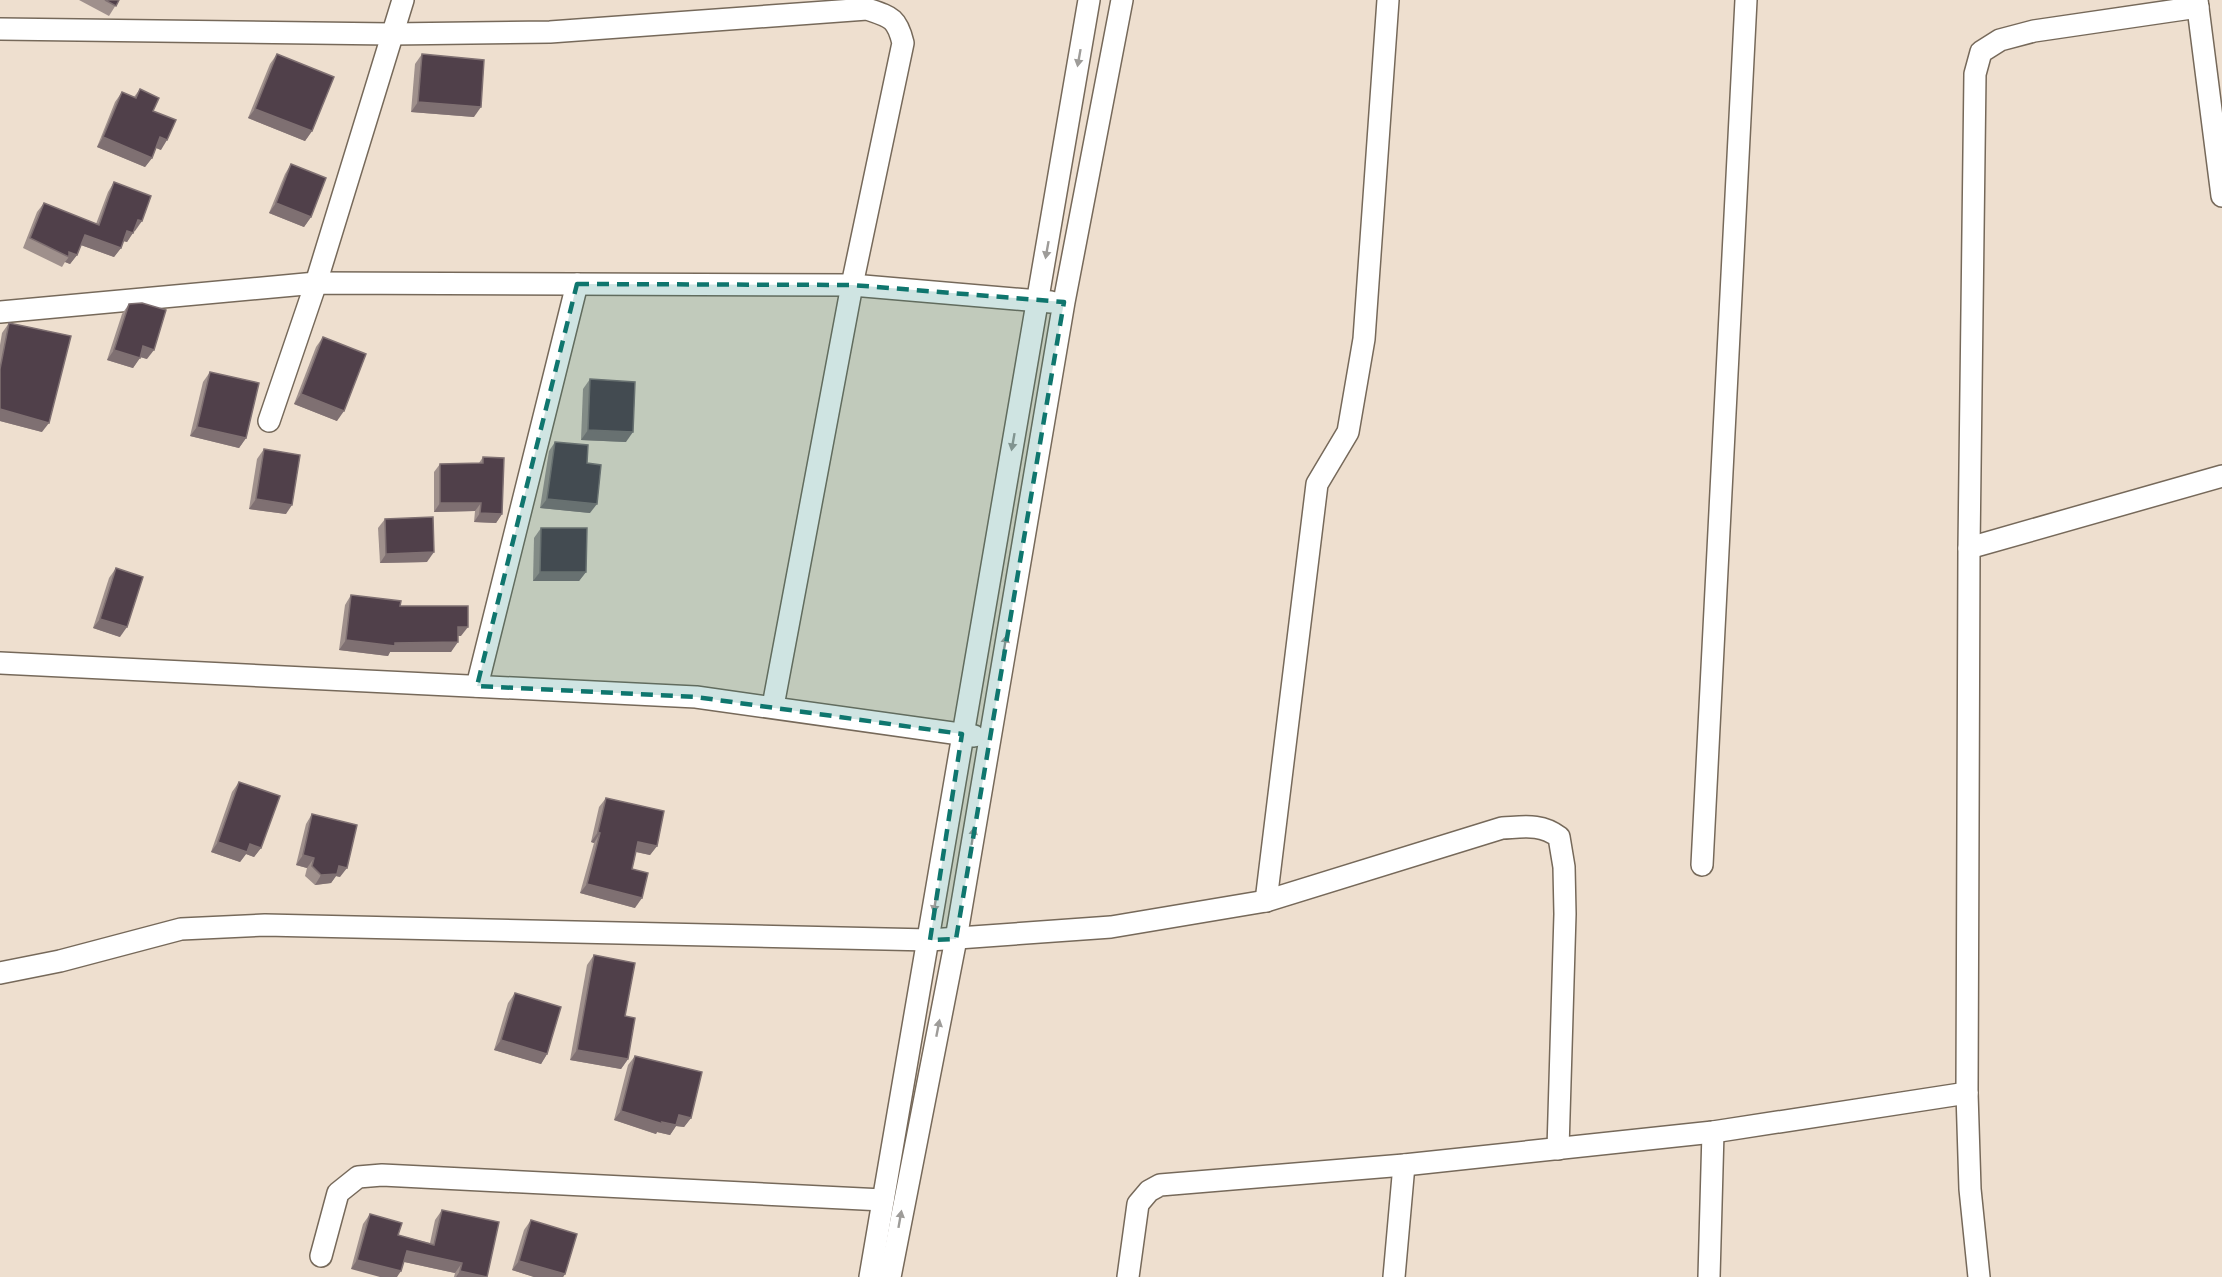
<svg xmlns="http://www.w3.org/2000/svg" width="2222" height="1277" viewBox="0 0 2222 1277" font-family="Commissioner,sans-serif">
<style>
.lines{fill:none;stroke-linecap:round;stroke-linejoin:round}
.minor-casing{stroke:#76695a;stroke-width:24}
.minor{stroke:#fff;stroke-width:21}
.wall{fill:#9f908c}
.shaded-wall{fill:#7f7072}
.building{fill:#50404a;stroke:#7f7072;stroke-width:1.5}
.oneway{fill:#9e9c99}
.marked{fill:#0f766e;fill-opacity:0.2;stroke:#0f766e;stroke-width:4.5;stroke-dasharray:12 8;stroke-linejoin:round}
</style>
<rect width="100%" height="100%" fill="#eedfcf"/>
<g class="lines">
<!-- minor casing -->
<g class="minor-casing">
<g id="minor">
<polyline points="2197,0 2222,196"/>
<path d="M 0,29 L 391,34 L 550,32 L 867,9 C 891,17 897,18 903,43 L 852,285 L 773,706"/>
<polyline points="0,312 316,283 852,285 1051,302"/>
<polyline points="269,421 316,283 403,0"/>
<polyline points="1969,548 2222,476"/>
<polyline points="0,663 696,697 974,736"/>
<polyline points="477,686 577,284"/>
<polyline points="1702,865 1746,0"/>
<polyline points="1266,901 1317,484 1348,432 1364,339 1388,0"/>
<path d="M 0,973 L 60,961 L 181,929 L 265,925 L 930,940 L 1111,927 L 1266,901 L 1502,828 C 1523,827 1541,823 1559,837 L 1564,867 L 1565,914 L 1558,1149"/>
<polyline points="321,1256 338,1193 358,1177 382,1175 883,1200"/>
<polyline points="870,1277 1089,0"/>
<polyline points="890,1277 956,939 1064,302 1122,0"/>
<polyline points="1128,1277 1138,1204 1149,1191 1160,1185 1404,1165 1713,1132 1967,1093"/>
<polyline points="1394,1277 1404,1165"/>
<polyline points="1709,1277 1713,1132"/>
<polyline points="1979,1277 1970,1189 1967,1093 1969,548 1975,74 1981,52 2000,40 2034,31 2198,7"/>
</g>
</g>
<!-- minor -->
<use href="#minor" class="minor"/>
</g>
<!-- wall -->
<g class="wall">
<polygon points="79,0 119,0 109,16"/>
<polygon points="277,54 312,131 305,141 248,118 270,64"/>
<polygon points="422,54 474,117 411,112 415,64"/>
<polygon points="140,89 153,111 161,150 156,148 152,158 145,167 97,147 115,102 122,92 134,97"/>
<polygon points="291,164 311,217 304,227 269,213 285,174"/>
<polygon points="114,182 135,231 134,230 127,242 123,241 121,248 114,257 81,245 77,255 70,264 65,262 62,267 23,248 37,212 44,203 96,224 108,192"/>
<polygon points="129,304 147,359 140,357 133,368 107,360 122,314"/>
<polygon points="9,323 42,432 0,421 0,345 2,333"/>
<polygon points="323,337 337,421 294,404 316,347"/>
<polygon points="210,372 246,438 239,448 190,436 203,382"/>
<polygon points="590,379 626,442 581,440 583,389"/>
<polygon points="555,442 587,463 590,513 540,508 549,451"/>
<polygon points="264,449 286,514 249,509 257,459"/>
<polygon points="483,457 502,514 496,523 474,522 475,511 434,512 434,472 440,464 479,463"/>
<polygon points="385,519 427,562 380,563 378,528"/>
<polygon points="541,528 586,572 579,581 533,581 534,538"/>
<polygon points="116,568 120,637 93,628 109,578"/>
<polygon points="351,595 400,606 461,636 458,636 451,652 390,652 388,656 339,650 345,605"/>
<polygon points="239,782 261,848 254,857 246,854 240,862 211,852 232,792"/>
<polygon points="606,798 657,846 650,855 636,852 632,869 635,908 580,893 594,843 591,842 599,807"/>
<polygon points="312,814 340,877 336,876 331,883 315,885 305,876 307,868 296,865 306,824"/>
<polygon points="594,955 625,1016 628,1059 621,1069 570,1060 587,965"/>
<polygon points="515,993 547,1054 541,1064 494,1050 508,1003"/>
<polygon points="635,1056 691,1118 684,1127 676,1126 670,1135 657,1132 656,1134 614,1120 628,1065"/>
<polygon points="442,1210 487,1277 454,1277 455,1273 404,1262 351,1269 363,1224 370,1214 398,1235 430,1243 435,1220"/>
<polygon points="531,1220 565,1274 563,1277 534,1277 512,1270 524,1230"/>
</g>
<!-- shaded-wall -->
<g class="shaded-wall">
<polygon points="418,102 481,107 474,117 411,112"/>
<polygon points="255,109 312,131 305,141 248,118"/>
<polygon points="103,137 152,158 145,167 97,147"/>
<polygon points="160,137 167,140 161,150 154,147"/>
<polygon points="276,203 311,217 304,227 269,213"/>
<polygon points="138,220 142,221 135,231 131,229"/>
<polygon points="127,231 133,233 127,242 120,240"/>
<polygon points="85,235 121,248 114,257 78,244"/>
<polygon points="69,252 77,255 70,264 65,262 69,257"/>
<polygon points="143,346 154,350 147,359 137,356"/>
<polygon points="114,350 140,358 133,368 107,360"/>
<polygon points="301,394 344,411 337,421 294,404"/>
<polygon points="0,409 49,423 42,432 0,421"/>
<polygon points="197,427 246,438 239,448 190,436"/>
<polygon points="588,430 633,432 626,442 581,440"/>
<polygon points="256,499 292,505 286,514 249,509"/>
<polygon points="547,499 597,504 590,513 540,508"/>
<polygon points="440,503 481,503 475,511 434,512"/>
<polygon points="480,513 502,514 496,523 474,522"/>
<polygon points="434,552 427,562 380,563 386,554"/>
<polygon points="540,572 586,572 579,581 533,581"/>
<polygon points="100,619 127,627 120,637 93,628"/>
<polygon points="458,627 468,627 461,636 451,636"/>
<polygon points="346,640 395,643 458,642 451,652 390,652 388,656 339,650"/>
<polygon points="598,832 600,833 594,843 591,842"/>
<polygon points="218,842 250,844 261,848 254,857 246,854 240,862 211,852"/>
<polygon points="638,842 657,846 650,855 632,851"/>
<polygon points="303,855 314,858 307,868 296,865"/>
<polygon points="339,866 347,868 340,877 336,876 331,883 315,885 321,875"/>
<polygon points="587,884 642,898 635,908 580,893"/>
<polygon points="501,1040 547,1054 541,1064 494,1050"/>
<polygon points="577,1050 628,1059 621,1069 570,1060"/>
<polygon points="621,1111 662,1122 679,1115 691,1118 684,1127 676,1126 670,1135 657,1132 656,1134 614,1120"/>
<polygon points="407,1251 462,1263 455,1273 400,1261"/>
<polygon points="357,1260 401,1271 397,1277 380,1277 351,1269"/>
<polygon points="519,1261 565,1274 563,1277 534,1277 512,1270"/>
<polygon points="460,1271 487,1277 456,1277"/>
</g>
<!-- building -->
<g class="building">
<polygon points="105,0 119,0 116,6"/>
<polygon points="277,54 334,77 312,131 255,109"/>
<polygon points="422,54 484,60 481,107 418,102"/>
<polygon points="140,89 159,98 153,111 176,120 167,140 160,137 152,158 103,137 122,92 136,98"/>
<polygon points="291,164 326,178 311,217 276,203"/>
<polygon points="114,182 151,196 142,221 138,220 133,233 127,231 121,248 85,235 77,255 69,252 69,257 30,238 44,203 99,225"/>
<polygon points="142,303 166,310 154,350 143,346 140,358 114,350 129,304"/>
<polygon points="9,323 71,336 49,423 0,409 0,369"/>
<polygon points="323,337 366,354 344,411 301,394"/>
<polygon points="210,372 259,383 246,438 197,427"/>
<polygon points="590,379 635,382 633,432 588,430"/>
<polygon points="555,442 588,445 587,463 601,465 597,504 547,499"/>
<polygon points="264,449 300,455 292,505 256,499"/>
<polygon points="483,457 504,458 502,514 480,513 481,503 440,503 440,464 483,463"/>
<polygon points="433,517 434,552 386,554 385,519"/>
<polygon points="541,528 587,528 586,572 540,572"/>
<polygon points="116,568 143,577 127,627 100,619"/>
<polygon points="351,595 401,601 400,606 468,606 468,627 458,627 458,642 395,643 395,646 346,640"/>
<polygon points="239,782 280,796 261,848 250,844 247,852 218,842"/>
<polygon points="606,798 664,811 657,846 638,842 632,869 648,873 642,898 587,884 600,833 598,832"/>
<polygon points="312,814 357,825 347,868 339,866 337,874 321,875 312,866 314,858 303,855"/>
<polygon points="594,955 635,963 625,1016 635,1018 628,1059 577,1050"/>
<polygon points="515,993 561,1007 547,1054 501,1040"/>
<polygon points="635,1056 702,1072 691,1118 679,1115 676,1125 662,1122 663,1124 621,1111"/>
<polygon points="442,1210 499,1222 487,1277 460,1271 462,1263 407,1251 401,1271 357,1260 370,1214 402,1223 398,1235 434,1245"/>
<polygon points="531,1220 577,1234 565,1274 519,1261"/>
</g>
<!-- one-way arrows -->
<defs><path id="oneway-solid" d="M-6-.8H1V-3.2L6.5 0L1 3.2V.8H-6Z" transform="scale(1.5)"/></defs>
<g class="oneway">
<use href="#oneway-solid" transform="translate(1079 58) rotate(100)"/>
<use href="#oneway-solid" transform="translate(1047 250) rotate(100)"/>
<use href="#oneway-solid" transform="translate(1013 442) rotate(100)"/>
<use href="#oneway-solid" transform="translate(1005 644) rotate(-80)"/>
<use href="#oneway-solid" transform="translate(973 836) rotate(-81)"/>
<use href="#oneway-solid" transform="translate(935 904) rotate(99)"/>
<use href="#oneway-solid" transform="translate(938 1028) rotate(-79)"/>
<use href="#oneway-solid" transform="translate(900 1219) rotate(-80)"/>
</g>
<!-- marked area -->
<path class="marked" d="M 577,284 L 852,285 L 1064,302 L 956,939 L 930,940 L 962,734 L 696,697 L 477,686 Z"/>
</svg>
